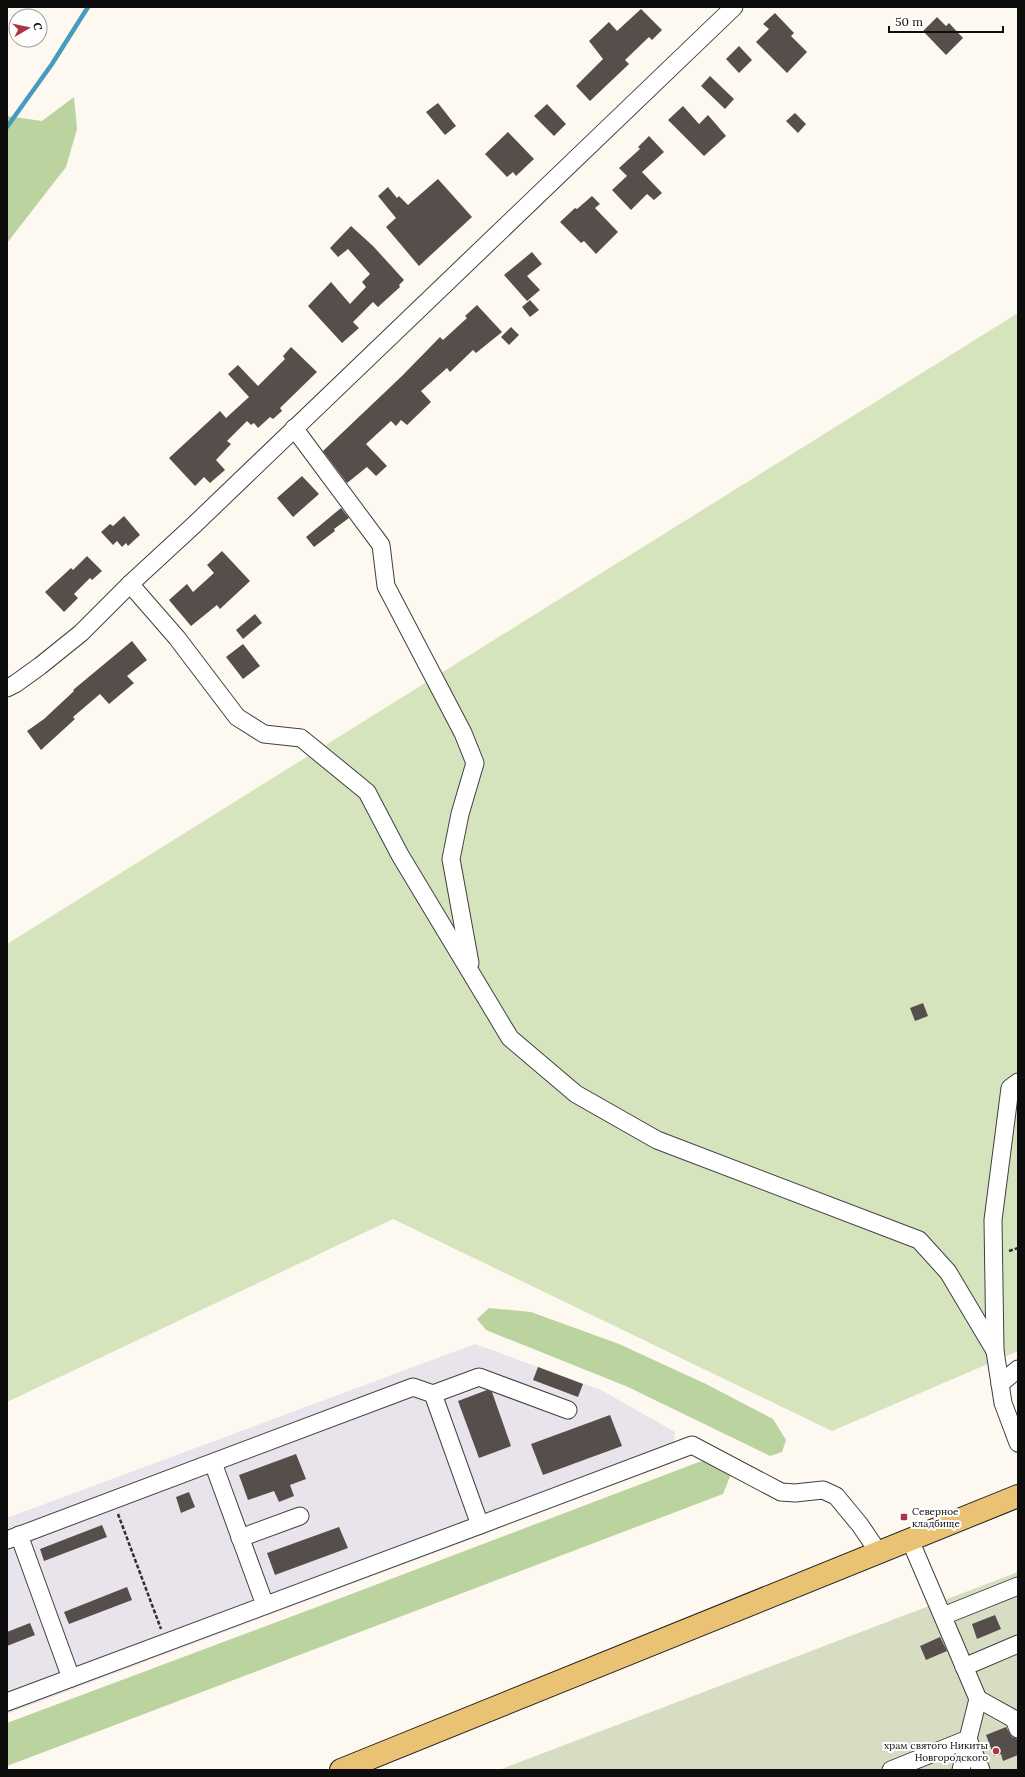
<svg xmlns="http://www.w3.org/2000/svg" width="1025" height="1777" viewBox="0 0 1025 1777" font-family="Lora,serif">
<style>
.industrial{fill:#e9e3eb}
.green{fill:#d5e4bd}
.forest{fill:#bbd39e}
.cemetery{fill:#d7ddc3}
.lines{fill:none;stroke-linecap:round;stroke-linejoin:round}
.stream{stroke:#489abe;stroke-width:4.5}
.building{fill:#554e4b}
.minor-casing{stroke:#404040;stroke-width:19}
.major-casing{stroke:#1e1e1e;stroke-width:24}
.path{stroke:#2f2f2f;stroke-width:2.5;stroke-dasharray:4 2;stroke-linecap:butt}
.minor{stroke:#fff;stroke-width:17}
.major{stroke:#eac273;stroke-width:22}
.poi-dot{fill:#ae3445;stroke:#fff;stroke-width:1.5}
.labels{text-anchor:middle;stroke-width:4;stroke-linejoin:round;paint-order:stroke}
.poi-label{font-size:10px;fill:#0d0d0d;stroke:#fff;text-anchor:start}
</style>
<rect width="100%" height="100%" fill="#fdf9f0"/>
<!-- industrial -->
<polygon class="industrial" points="475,1344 601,1390 675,1432 672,1463 7,1714 7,1518"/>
<!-- green -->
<polygon class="green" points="1018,313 1018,1351 832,1431 393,1219 7,1402 7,944"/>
<!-- forest -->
<g class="forest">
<polygon points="74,97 77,129 66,167 7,243 7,116 42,121"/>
<polygon points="489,1308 531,1312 619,1344 706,1384 773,1419 786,1440 782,1452 770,1456 628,1387 486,1330 477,1319"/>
<polygon points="723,1457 733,1469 723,1494 7,1766 7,1723 333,1601 699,1462"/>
</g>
<!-- cemetery -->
<polygon class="cemetery" points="1018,1572 1018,1770 499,1770"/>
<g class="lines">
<!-- stream -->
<polyline class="stream" points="7,127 52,64 88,7"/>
</g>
<!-- building -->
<g class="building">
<polygon points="641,9 662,30 652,40 649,37 625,60 629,64 590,101 576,86 603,59 589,41 609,22 617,31"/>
<polygon points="775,13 794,33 791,36 807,52 787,73 756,42 769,29 763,24"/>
<polygon points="937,17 946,26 949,23 963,38 946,55 923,31"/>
<polygon points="739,46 752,60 739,73 726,59"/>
<polygon points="710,76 734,99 725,109 701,86"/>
<polygon points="438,103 456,126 445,135 426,112"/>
<polygon points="547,104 566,124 554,136 534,116"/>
<polygon points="683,106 699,124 708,115 726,136 704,156 668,120"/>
<polygon points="795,113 806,124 798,133 786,121"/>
<polygon points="508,132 534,159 516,176 513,172 507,177 485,154"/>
<polygon points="649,136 664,152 642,172 662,193 654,200 647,194 631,210 612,190 627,176 619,168 640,149 638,147"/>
<polygon points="438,179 472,217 419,266 386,227 396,218 378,196 388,187 397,198 399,196 408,205"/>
<polygon points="592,196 600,204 595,208 618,232 596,254 584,241 581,243 560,222 575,208 577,209"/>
<polygon points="351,226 373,246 404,280 399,285 400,287 378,307 373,302 353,322 359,328 342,343 308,306 331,282 350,304 366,287 362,282 370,274 348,249 338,257 330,248"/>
<polygon points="532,252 542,264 527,276 540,290 527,301 504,275"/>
<polygon points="530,300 539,310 530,317 522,307"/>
<polygon points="477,305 502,332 476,353 473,350 450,372 447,368 421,391 431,402 407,425 401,420 396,426 391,421 366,444 387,466 376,476 367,467 347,483 323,451 403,375 440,337 443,340 467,318 465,316"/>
<polygon points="511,327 519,335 509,345 501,337"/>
<polygon points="291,347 317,372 280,408 282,411 273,419 270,417 258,428 254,423 251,425 247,421 227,441 231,444 216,460 225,470 210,483 204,477 195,486 169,458 220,411 226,418 249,397 228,374 238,365 258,386 285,359 283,356"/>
<polygon points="302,476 319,494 293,517 277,498"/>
<polygon points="341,508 349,518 334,529 335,531 314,547 306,537"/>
<polygon points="124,516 140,535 128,546 126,543 122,547 117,541 113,545 101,532 110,524 113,526"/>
<polygon points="222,551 250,581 220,609 217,605 191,626 169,600 187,584 193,592 214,573 207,565"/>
<polygon points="87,556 102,571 92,580 90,578 74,594 78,598 64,612 45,592 71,568 73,570"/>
<polygon points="255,614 262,623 243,639 236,630"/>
<polygon points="132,641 147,660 127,676 134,683 109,704 100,694 73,717 75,719 41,750 27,731 44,719 74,691 73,690"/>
<polygon points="243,644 260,666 243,679 226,657"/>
<polygon points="923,1003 928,1016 915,1021 910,1008"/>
<polygon points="538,1367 583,1384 578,1397 533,1380"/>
<polygon points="487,1390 492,1392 511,1446 479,1458 458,1401"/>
<polygon points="610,1415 622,1446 543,1475 531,1444"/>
<polygon points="296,1454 306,1479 290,1485 294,1496 279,1502 274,1491 248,1500 239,1475"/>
<polygon points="189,1492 195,1507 181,1513 176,1497"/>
<polygon points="102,1525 107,1537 44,1561 40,1549"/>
<polygon points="339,1527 348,1548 275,1575 267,1553"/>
<polygon points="127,1587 132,1600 69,1624 64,1612"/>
<polygon points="995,1615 1001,1629 977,1639 972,1624"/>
<polygon points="30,1623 35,1635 7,1646 7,1632"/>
<polygon points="940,1637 947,1651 926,1660 920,1646"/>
<polygon points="1006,1727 1012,1737 1018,1739 1018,1755 1003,1761 1001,1754 994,1756 986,1735"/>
</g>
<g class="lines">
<!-- minor casing -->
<g class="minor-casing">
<g id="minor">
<polyline points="294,428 381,545 386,586 463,733 475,763 460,814 451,859 470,963"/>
<polyline points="130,584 177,638 237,717 264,734 301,738 367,792 400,855 510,1038 576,1094 657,1140 919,1240 948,1272 995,1351"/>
<polyline points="7,688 15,684 40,666 81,633 130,584 194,525 734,7"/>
<polyline points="1018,1082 1010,1088 993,1220 995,1351 1003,1403 1018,1443"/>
<polyline points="1000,1384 1018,1369"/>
<polyline points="433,1394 479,1377 568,1410"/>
<polyline points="213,1463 265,1605"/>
<polyline points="19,1535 71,1678"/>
<polyline points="240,1538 300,1516"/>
<polyline points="7,1540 413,1387 433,1394 480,1525"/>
<polyline points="910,1540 978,1699 968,1739 981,1770"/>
<polyline points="943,1616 1018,1586"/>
<polyline points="964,1667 1018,1644"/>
<polyline points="978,1699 1014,1719 1018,1729"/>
<polyline points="7,1702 480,1525 692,1445 781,1492 795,1493 823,1490 836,1496 860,1525 879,1553"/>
<polyline points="891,1770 968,1739"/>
<polyline points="961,1770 968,1739"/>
</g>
</g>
<!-- major casing -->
<g class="major-casing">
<polyline id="major" points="341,1770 1018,1496"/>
</g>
<!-- path -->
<g class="path">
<polyline points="1009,1251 1018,1248"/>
<polyline points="118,1514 161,1629"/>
</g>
<!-- minor -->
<use href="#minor" class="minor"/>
<!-- major -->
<use href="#major" class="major"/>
</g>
<!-- markers -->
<g class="poi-dot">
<rect x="900" y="1513" width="8" height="8" rx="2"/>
<circle cx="996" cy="1751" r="4"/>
</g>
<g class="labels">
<!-- poi labels -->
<g class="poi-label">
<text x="912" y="1515">Северное<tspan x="912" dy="12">кладбище</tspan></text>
<text x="988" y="1749" text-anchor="end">храм святого Никиты<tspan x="988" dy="12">Новгородского</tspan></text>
</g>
</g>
<!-- border -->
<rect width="1025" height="1777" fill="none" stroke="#0d0d0d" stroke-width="16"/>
<!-- north arrow -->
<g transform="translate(28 28) rotate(81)"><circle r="19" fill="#ffffff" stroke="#9e9e9e"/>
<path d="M0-3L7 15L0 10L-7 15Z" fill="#ae3445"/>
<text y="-6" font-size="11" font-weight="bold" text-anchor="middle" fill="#0d0d0d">С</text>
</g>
<!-- scale -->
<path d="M889 26v6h114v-6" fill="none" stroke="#0d0d0d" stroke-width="2"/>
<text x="895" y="26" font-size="12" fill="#0d0d0d" stroke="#ffffff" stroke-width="3" paint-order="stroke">50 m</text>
</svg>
